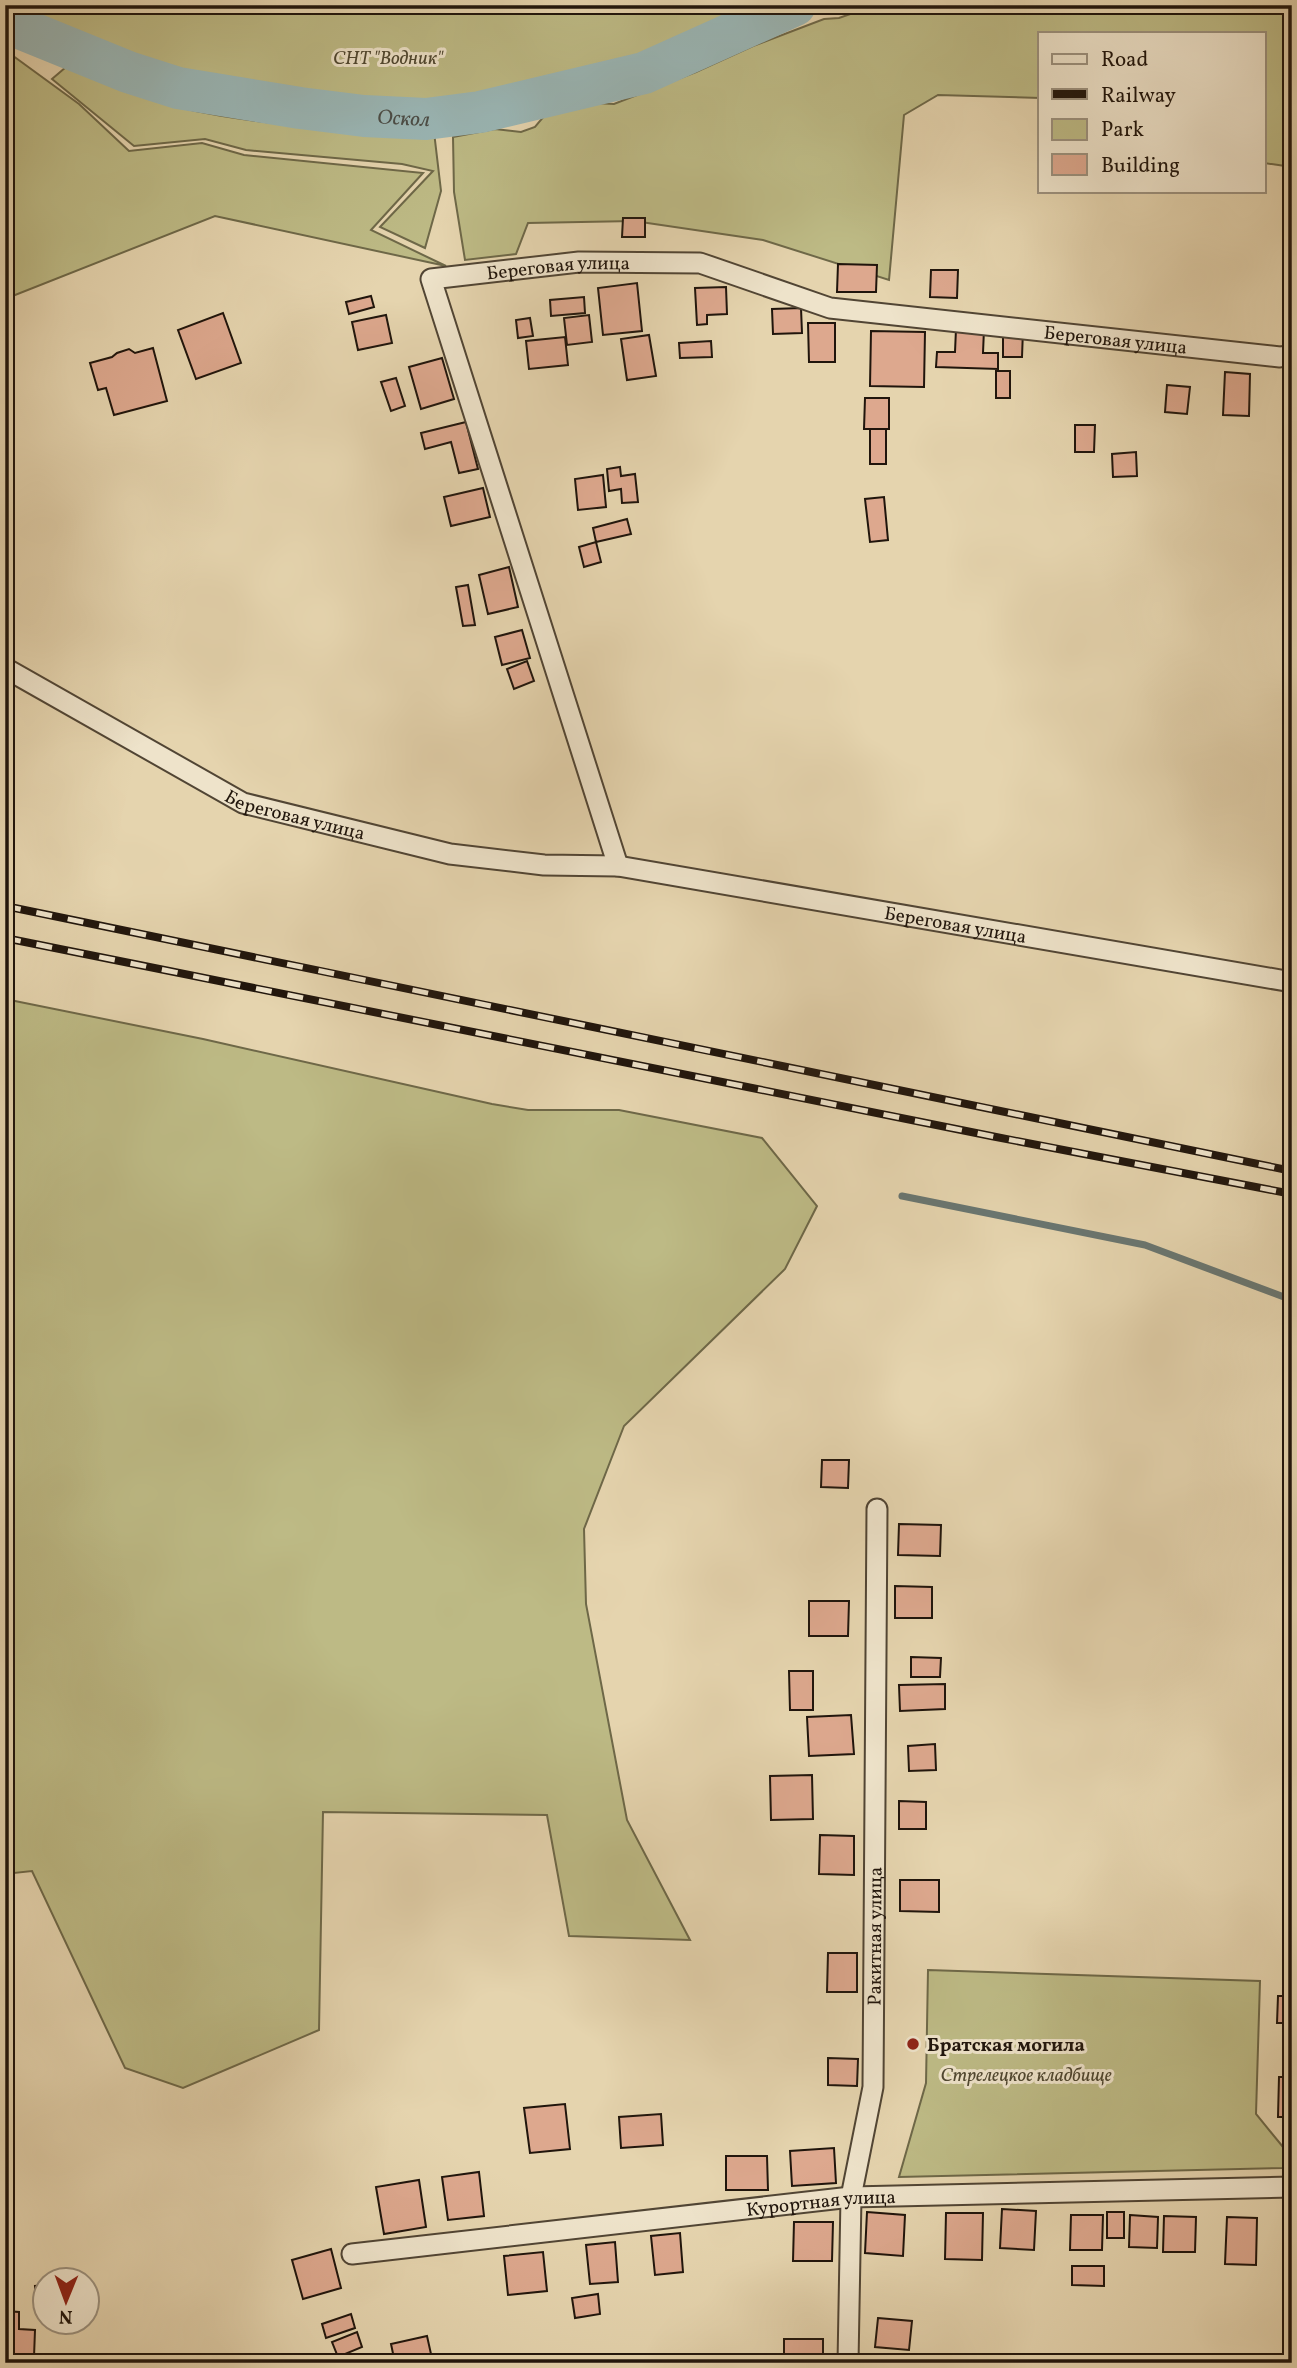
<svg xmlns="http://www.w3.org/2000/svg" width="1297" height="2368" viewBox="0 0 1297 2368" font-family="Vollkorn,serif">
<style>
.green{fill:#bdba85;stroke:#6e6848;stroke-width:2}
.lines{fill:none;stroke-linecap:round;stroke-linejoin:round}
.stream{stroke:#697671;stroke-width:7}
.river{stroke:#9ab6b5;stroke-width:42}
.building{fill:#dda88e;stroke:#20150c;stroke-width:2}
.street-casing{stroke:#514534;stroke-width:23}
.street{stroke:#eee3ca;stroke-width:19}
.rail-casing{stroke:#20150c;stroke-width:8}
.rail{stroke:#eee3ca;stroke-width:5;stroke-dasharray:16;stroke-linecap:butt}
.poi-dot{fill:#8f2418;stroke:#eee3ca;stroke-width:2.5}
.labels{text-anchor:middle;stroke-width:6;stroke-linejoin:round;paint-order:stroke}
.park-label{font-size:19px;font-style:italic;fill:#4f4730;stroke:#eee3ca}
.street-label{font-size:19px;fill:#20150c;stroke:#eee3ca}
.poi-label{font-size:19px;font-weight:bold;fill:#20150c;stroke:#eee3ca;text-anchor:start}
.water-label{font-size:21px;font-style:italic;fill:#4b4d47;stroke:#eee3ca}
</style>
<rect width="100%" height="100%" fill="#e5d4ae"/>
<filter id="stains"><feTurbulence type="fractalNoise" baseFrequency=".00286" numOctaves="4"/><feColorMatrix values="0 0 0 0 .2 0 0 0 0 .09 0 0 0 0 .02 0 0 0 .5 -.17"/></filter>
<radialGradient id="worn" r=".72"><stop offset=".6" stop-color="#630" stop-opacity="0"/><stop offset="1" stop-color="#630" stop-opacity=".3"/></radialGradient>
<!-- green -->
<g class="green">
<polygon points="5,5 771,5 713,34 643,62 592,76 428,108 365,107 185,79 84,46 5,13"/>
<polygon points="876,5 1292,5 1292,167 1264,163 1264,33 1040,33 1040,98 938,95 904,115 889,280 763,240 634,221 528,223 516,254 465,260 454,192 453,137 495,129 521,132 535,127 550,109 577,107 594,103 614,104 696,72 753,46 824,19 839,18"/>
<polygon points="5,50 79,104 129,151 202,143 244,155 423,173 371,230 446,266 215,216 5,299"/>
<path d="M 73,61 C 154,126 326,127 427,133 L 434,132 L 441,191 L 425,248 L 380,227 L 433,171 L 402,164 L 246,150 L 205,139 L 134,146 L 52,79 Z"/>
<polygon points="5,999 203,1039 492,1104 528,1110 619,1110 762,1138 817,1206 785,1269 624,1426 584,1529 586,1604 627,1820 690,1940 569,1936 547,1815 323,1812 319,2030 183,2088 125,2068 32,1871 5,1874"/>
<polygon points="928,1970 1260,1981 1256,2114 1283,2147 1284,2168 899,2177 926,2083"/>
</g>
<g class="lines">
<!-- stream -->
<polyline class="stream" points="902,1196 1145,1245 1292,1300"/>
<!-- river -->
<path class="river" id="s1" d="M 5,22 L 128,72 L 178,88 L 300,108 L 364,116 L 426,119 L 480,112 L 644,73 L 795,5"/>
</g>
<!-- building -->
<g class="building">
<polygon points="623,218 645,218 645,237 622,237"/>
<polygon points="838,264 877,265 876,292 837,292"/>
<polygon points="931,270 958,270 957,298 930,297"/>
<polygon points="637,283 642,331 603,335 598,288"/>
<polygon points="726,287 727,314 707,315 707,324 697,325 695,288"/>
<polygon points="371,296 374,307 349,314 346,302"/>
<polygon points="584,297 585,313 551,316 550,300"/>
<polygon points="801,308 802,333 773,334 772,309"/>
<polygon points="223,313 241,363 196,379 178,330"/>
<polygon points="386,315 392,343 358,350 352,322"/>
<polygon points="589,315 592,342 567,345 564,318"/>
<polygon points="530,318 533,336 518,338 516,320"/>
<polygon points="808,323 835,323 835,362 809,362"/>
<polygon points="956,329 984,329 983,353 998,353 998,369 936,367 937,352 955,352"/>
<polygon points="1003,330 1023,330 1022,357 1003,357"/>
<polygon points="871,331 925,332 924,387 870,386"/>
<polygon points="649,335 656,376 627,380 621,339"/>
<polygon points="565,337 568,365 529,369 526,341"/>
<polygon points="711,341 712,357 680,358 679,343"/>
<polygon points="153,348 167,401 114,415 106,388 98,390 90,363 112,357 117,353 129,349 135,353"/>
<polygon points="442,358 454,399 421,409 409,367"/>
<rect x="996" y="371" width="14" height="27"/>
<polygon points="1225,372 1250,374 1249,416 1223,415"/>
<polygon points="396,378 405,406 391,411 381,382"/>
<polygon points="1167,385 1190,387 1187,414 1165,412"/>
<polygon points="865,398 889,398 889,429 864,429"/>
<polygon points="466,422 478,469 459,473 451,442 425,449 421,433"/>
<polygon points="1075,425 1095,425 1094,452 1075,452"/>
<rect x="870" y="429" width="16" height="35"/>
<polygon points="1136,452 1137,476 1113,477 1112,454"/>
<polygon points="620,467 621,476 635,474 638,502 622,503 621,489 609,491 607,469"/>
<polygon points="603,475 606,507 578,510 575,479"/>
<polygon points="483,488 490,517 451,526 444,497"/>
<polygon points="884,497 888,540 870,542 865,499"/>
<polygon points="627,519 631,534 596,542 593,528"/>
<polygon points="596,542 601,562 584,567 579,547"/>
<polygon points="509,567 518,607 488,614 479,575"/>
<polygon points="468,585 475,625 463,626 456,587"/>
<polygon points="522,630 530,658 502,665 495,637"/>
<polygon points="527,661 534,681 514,689 507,669"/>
<polygon points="822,1460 849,1460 848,1488 821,1487"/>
<polygon points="899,1524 941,1525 940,1556 898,1555"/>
<polygon points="895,1586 932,1587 932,1618 895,1618"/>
<polygon points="809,1601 849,1601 848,1636 809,1636"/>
<polygon points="911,1657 941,1658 940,1677 911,1677"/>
<polygon points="789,1671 813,1671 813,1710 790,1710"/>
<polygon points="945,1684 945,1709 900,1711 899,1685"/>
<polygon points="851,1715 854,1754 809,1756 807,1717"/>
<polygon points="935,1744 936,1770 909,1771 908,1746"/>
<polygon points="812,1775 813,1819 771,1820 770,1776"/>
<polygon points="899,1801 926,1802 926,1829 899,1829"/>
<polygon points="820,1835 854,1836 854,1875 819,1874"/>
<polygon points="900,1880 939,1880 939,1912 900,1911"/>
<polygon points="828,1953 857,1953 857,1992 827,1992"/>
<polygon points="1278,1996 1292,1996 1292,2023 1277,2023"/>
<polygon points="828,2058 858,2059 857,2086 828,2085"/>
<polygon points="1290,2062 1292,2062 1292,2136 1288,2136 1289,2117 1278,2117 1279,2077 1289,2077"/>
<polygon points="565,2104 570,2149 530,2153 524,2108"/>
<polygon points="661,2114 663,2145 621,2148 619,2117"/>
<polygon points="834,2148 836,2183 792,2186 790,2151"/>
<polygon points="726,2156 767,2156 768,2190 726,2190"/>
<polygon points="479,2172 484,2216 448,2220 442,2177"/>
<polygon points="419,2180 426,2227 384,2234 376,2187"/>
<polygon points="1002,2209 1036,2211 1034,2250 1000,2248"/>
<polygon points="867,2212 905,2215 903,2256 865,2253"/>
<rect x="1107" y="2212" width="17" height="26"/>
<polygon points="946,2213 983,2213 982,2260 945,2259"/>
<polygon points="1071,2215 1103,2215 1102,2250 1070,2250"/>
<polygon points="1130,2215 1158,2217 1157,2248 1129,2247"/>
<polygon points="1164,2216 1196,2217 1195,2252 1163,2252"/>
<polygon points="1227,2217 1257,2218 1256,2265 1225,2264"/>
<polygon points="794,2222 833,2222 832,2261 793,2261"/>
<polygon points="680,2233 683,2272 655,2275 651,2236"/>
<polygon points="615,2242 618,2282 590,2284 586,2245"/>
<polygon points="331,2249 341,2288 303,2299 292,2260"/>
<polygon points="543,2252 547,2291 508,2295 504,2256"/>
<polygon points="1072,2266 1104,2266 1104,2286 1072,2285"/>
<polygon points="46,2285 46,2315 37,2316 35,2286"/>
<polygon points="598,2294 600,2314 575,2318 572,2298"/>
<polygon points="5,2311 19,2312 19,2329 35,2330 34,2357 12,2356 13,2333 5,2333"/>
<polygon points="351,2314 355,2328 326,2338 322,2324"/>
<polygon points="878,2318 912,2321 909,2350 875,2347"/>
<polygon points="357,2332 362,2347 338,2357 332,2342"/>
<polygon points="427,2336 433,2363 395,2363 391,2344"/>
<rect x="784" y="2339" width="39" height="24"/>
</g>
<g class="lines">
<!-- street casing -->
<g class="street-casing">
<g id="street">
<path id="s2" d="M 5,668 L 243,803 L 450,854 L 544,865 L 618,866 L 1292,982"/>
<path id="s3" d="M 618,866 L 431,279 L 579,262 L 700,263 L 830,308 L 1280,357 L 1292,355"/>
<path id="s4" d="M 352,2254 L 851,2197 L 1292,2187"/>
<path id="s5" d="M 848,2363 L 851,2197 L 873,2087 L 877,1509"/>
</g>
</g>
<!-- street -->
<use href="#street" class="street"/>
<!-- rail casing -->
<g class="rail-casing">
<g id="rail">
<polyline points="5,906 1292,1171"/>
<polyline points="5,938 991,1136 1292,1194"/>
</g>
</g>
<!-- rail -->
<use href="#rail" class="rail"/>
</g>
<!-- markers -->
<circle class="poi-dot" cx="913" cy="2044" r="7"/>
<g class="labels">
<!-- park labels -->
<g class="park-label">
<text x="388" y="64">СНТ "Водник"</text>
<text x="1026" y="2081">Стрелецкое кладбище</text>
</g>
<!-- street labels -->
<g class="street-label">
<text dy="7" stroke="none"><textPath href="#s3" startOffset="744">Береговая улица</textPath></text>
<text dy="7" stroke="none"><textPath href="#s3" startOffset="1311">Береговая улица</textPath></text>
<text dy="7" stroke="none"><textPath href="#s2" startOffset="327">Береговая улица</textPath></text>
<text dy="7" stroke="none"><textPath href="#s2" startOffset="998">Береговая улица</textPath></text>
<text dy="7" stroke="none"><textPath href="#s5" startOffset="429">Ракитная улица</textPath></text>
<text dy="7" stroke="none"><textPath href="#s4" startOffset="472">Курортная улица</textPath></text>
</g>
<!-- poi labels -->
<g class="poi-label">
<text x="927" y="2051">Братская могила</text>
</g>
<!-- water labels -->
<g class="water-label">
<text dy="7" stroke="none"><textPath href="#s1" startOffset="413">Оскол</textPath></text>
</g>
</g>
<!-- margin -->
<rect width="1297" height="2368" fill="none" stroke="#e5d4ae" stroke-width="28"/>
<rect x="7" y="7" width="1283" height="2354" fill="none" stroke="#20150c" stroke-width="3.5"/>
<rect x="14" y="14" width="1269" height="2340" fill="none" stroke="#20150c" stroke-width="2"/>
<!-- legend -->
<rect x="1038" y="32" width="228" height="161" fill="#eee3ca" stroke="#9c917e" stroke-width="2"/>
<rect x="1052" y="54" width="35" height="10" fill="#eee3ca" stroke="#9c917e" stroke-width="2"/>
<text x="1101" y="66" font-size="21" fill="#20150c">Road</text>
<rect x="1052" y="89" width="35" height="10" fill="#20150c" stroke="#9c917e" stroke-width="2"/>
<text x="1101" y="102" font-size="21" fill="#20150c">Railway</text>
<rect x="1052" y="119" width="35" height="21" fill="#bdba85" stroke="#9c917e" stroke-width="2"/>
<text x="1101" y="136" font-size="21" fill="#20150c">Park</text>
<rect x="1052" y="154" width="35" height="21" fill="#dda88e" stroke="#9c917e" stroke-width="2"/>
<text x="1101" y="172" font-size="21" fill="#20150c">Building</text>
<!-- north arrow -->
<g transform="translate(66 2301) rotate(181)"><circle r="33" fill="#eee3ca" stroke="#9c917e" stroke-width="2"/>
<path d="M0-5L12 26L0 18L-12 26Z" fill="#8f2418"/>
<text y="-10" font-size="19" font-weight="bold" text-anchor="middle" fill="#20150c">N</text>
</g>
<rect width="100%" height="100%" filter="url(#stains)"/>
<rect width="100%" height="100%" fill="url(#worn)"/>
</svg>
